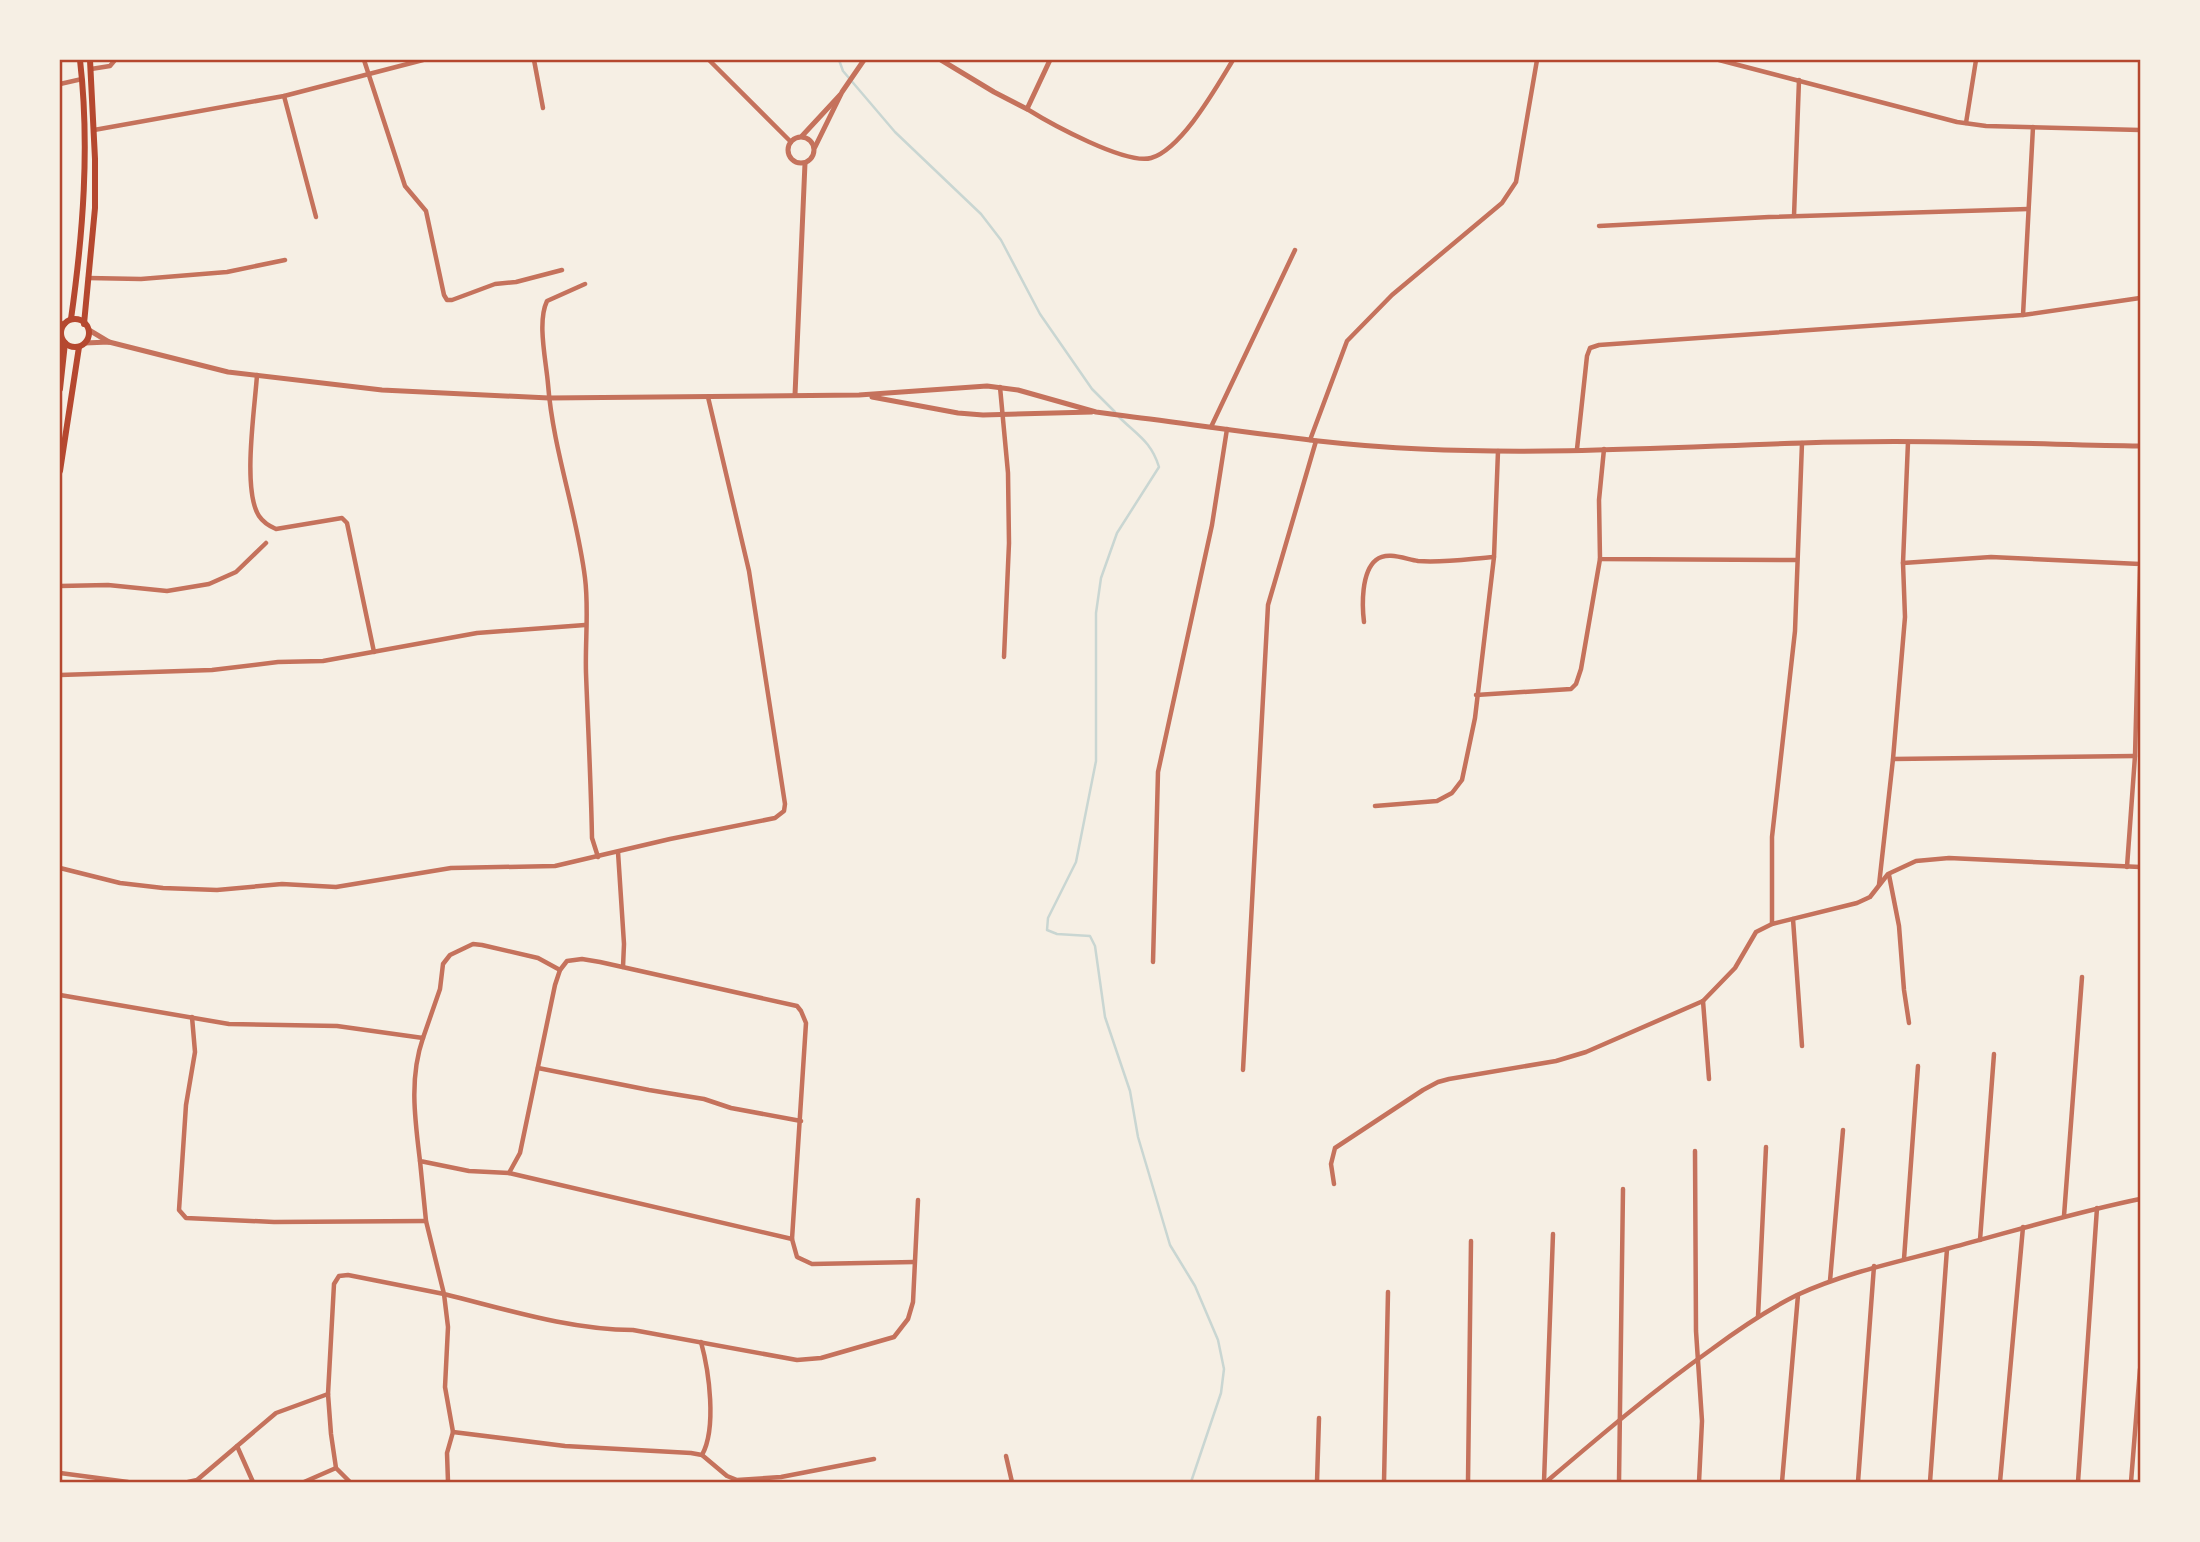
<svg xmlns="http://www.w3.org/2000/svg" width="2200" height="1542" viewBox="0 0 2200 1542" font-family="Arial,sans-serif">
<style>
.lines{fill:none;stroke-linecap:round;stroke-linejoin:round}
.stream{stroke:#c9d6d2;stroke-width:2.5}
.minor{stroke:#c5725c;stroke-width:4.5}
.tertiary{stroke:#c5725c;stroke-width:5}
.secondary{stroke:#b5482f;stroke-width:6}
.neatline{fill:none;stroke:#b5482f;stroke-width:2.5}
</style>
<rect width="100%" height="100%" fill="#f6efe4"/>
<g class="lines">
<!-- stream -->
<g class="stream">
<polyline points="839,60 843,71 895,132 981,214 1001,240 1040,314 1092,389 1115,412"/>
<path d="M 1119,417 C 1137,435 1151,441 1159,467 L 1117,533 L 1101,578 L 1096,613 L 1096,761 L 1076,862 L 1048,918 L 1047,930 L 1057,934 L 1090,936 L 1095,946 L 1105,1017 L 1130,1091 L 1138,1137 L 1149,1174 L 1170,1245 L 1195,1286 L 1218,1340 L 1224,1369 L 1221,1393 L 1191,1482"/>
</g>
<!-- minor -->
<g class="minor">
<polyline points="364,60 405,186 426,211 444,295 447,300 452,300 495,284 516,282 562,270"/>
<polyline points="534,60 543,108"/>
<polyline points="709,60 791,142"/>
<polyline points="1719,60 1957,122 1986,126 2140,130"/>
<polyline points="91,69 110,66 115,60"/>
<polyline points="60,84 82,79"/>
<polyline points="284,96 316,217"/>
<path d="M 1027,109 C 1051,124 1126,165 1151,158 C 1182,149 1217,86 1233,60"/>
<polyline points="1966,123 1976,60"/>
<polyline points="94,130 284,96 423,60"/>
<polyline points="1794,216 1799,80"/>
<polyline points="1599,226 1769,217 2028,209"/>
<polyline points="88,278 141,279 227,272 285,260"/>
<path d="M 585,284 L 547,301 C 537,322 546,360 548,384 C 553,450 577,513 585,578 C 589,609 585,642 586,673 C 588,728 591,783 592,838 L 598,857"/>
<polyline points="2023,315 2033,127"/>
<path d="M 257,375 C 255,407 242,490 259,516 C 263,522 269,526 276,529 L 342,518 L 347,523 L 374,652"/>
<polyline points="1000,387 1008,473 1009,543 1004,657"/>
<polyline points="1211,427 1295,250"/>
<polyline points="1310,440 1347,341 1392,295 1502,203 1516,182 1537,60"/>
<polyline points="1577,449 1587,356 1590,348 1599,345 2023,315 2140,298"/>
<polyline points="1604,449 1599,500 1600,559 1797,560"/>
<polyline points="1903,563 1991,557 2140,564"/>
<polyline points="60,586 108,585 167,591 209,584 236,572 266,543"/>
<path d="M 1364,622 C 1362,606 1361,572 1376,560 C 1387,551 1405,559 1418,561 C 1443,563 1468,559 1494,557"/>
<polyline points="60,675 212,670 278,662 323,661 477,633 585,625"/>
<polyline points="1476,695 1571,689 1576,684 1581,669 1600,559"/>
<polyline points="1893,759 2135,756"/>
<polyline points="1375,806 1437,801 1452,793 1462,780 1475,718 1494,557 1498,451"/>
<polyline points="618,852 624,944 623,967"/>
<polyline points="2127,867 2135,756 2140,567"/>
<polyline points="60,868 120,883 163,888 217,890 282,884 336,887 451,868 555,866 670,839 775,818 784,811 785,804 749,571 708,397"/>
<polyline points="1889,875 1899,926 1904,990 1909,1023"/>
<polyline points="1879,885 1893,759 1905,617 1903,563 1908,442"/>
<polyline points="1793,919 1802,1046"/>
<polyline points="1772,924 1772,837 1795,631 1802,443"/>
<polyline points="1153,962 1158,772 1212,525 1227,429"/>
<polyline points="60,995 229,1024 337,1026 423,1038 440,989 443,964 450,955 473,944 482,945 538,958 560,970"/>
<polyline points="1703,1001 1709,1079"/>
<polyline points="192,1017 195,1052 186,1105 179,1210 186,1218 274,1222 426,1221"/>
<path d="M 423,1038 C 409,1078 415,1120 420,1161 L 469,1171 L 509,1173 L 792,1239"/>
<polyline points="538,1068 649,1090 704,1099 731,1108 801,1121"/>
<polyline points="1243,1070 1268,605 1316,441"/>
<polyline points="1695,1151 1696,1331 1702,1421 1699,1482"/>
<path d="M 420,1161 L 426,1221 L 444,1294 C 505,1309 570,1330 633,1330 L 797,1360 L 821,1358 L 894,1337 L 908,1319 L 913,1302 L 918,1200"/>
<polyline points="509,1173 520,1153 555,985 560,970 567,961 582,959 600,962 797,1006 801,1011 806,1023 792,1239 797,1257 812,1264 914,1262"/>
<polyline points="1334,1184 1331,1164 1335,1148 1423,1090 1438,1082 1449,1079 1556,1061 1586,1052 1703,1001 1735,968 1756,932 1772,924 1857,903 1870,897 1888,874 1916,861 1949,858 2140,867"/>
<polyline points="2064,1216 2082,977"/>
<polyline points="1980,1240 1994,1054"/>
<polyline points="1904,1259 1918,1066"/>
<polyline points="1830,1281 1843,1130"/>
<polyline points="1758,1317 1766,1147"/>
<path d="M 701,1342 C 709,1371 717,1428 702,1455"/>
<polyline points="237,1446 253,1482"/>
<polyline points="1006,1456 1012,1482"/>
<polyline points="60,1473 128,1482"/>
<polyline points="188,1482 197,1480 276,1413 328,1394"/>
<polyline points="304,1482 336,1468"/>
<polyline points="350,1482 336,1468 331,1434 328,1394 334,1284 339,1276 348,1275 444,1294 448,1327 445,1387 453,1432 565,1446 691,1453 702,1455 727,1476 737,1480 781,1477 874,1459"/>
<polyline points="448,1482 447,1453 453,1432"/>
<polyline points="1317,1482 1319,1418"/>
<polyline points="1384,1482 1388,1292"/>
<polyline points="1468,1482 1471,1241"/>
<polyline points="1544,1482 1553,1234"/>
<path d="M 1546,1482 C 1600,1436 1654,1390 1712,1349 C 1739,1329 1767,1310 1797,1295 C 1847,1272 1898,1262 1950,1248 C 2014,1231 2076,1212 2140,1199"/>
<polyline points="1619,1482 1623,1189"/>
<polyline points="1782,1482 1798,1295"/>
<polyline points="1858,1482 1874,1266"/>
<polyline points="1930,1482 1947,1249"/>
<polyline points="2000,1482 2023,1227"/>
<polyline points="2078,1482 2097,1208"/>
<polyline points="2131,1482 2140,1369"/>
</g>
<!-- tertiary -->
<g class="tertiary">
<polyline points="941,60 994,92 1027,109 1050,60"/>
<polyline points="802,136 840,95"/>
<circle cx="801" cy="150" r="13"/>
<polyline points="815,147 842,92 864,60"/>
<polyline points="60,323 65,324"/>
<polyline points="89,330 109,342"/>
<polyline points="60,333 61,334"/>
<path d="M 85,343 L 109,342 L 228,372 L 382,390 L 549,398 L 859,395 L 987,386 L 1018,390 L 1096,412 L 1126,416 C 1224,428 1322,445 1421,449 C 1547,455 1675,447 1802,443 C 1914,439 2028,444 2140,446"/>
<polyline points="795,395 805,163"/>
<polyline points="872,397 958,413 983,415 1092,412"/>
</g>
<!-- secondary -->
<g class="secondary">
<path d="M 71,319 C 83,234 90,146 80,60"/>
<circle cx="75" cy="333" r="14"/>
<polyline points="84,324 95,208 95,159 90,60"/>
<polyline points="60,389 65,343"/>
<polyline points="60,471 79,347"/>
</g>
</g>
<!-- border -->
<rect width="2200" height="1542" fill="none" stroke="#f6efe4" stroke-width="122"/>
<rect x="61" y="61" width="2078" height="1420" class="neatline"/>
</svg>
